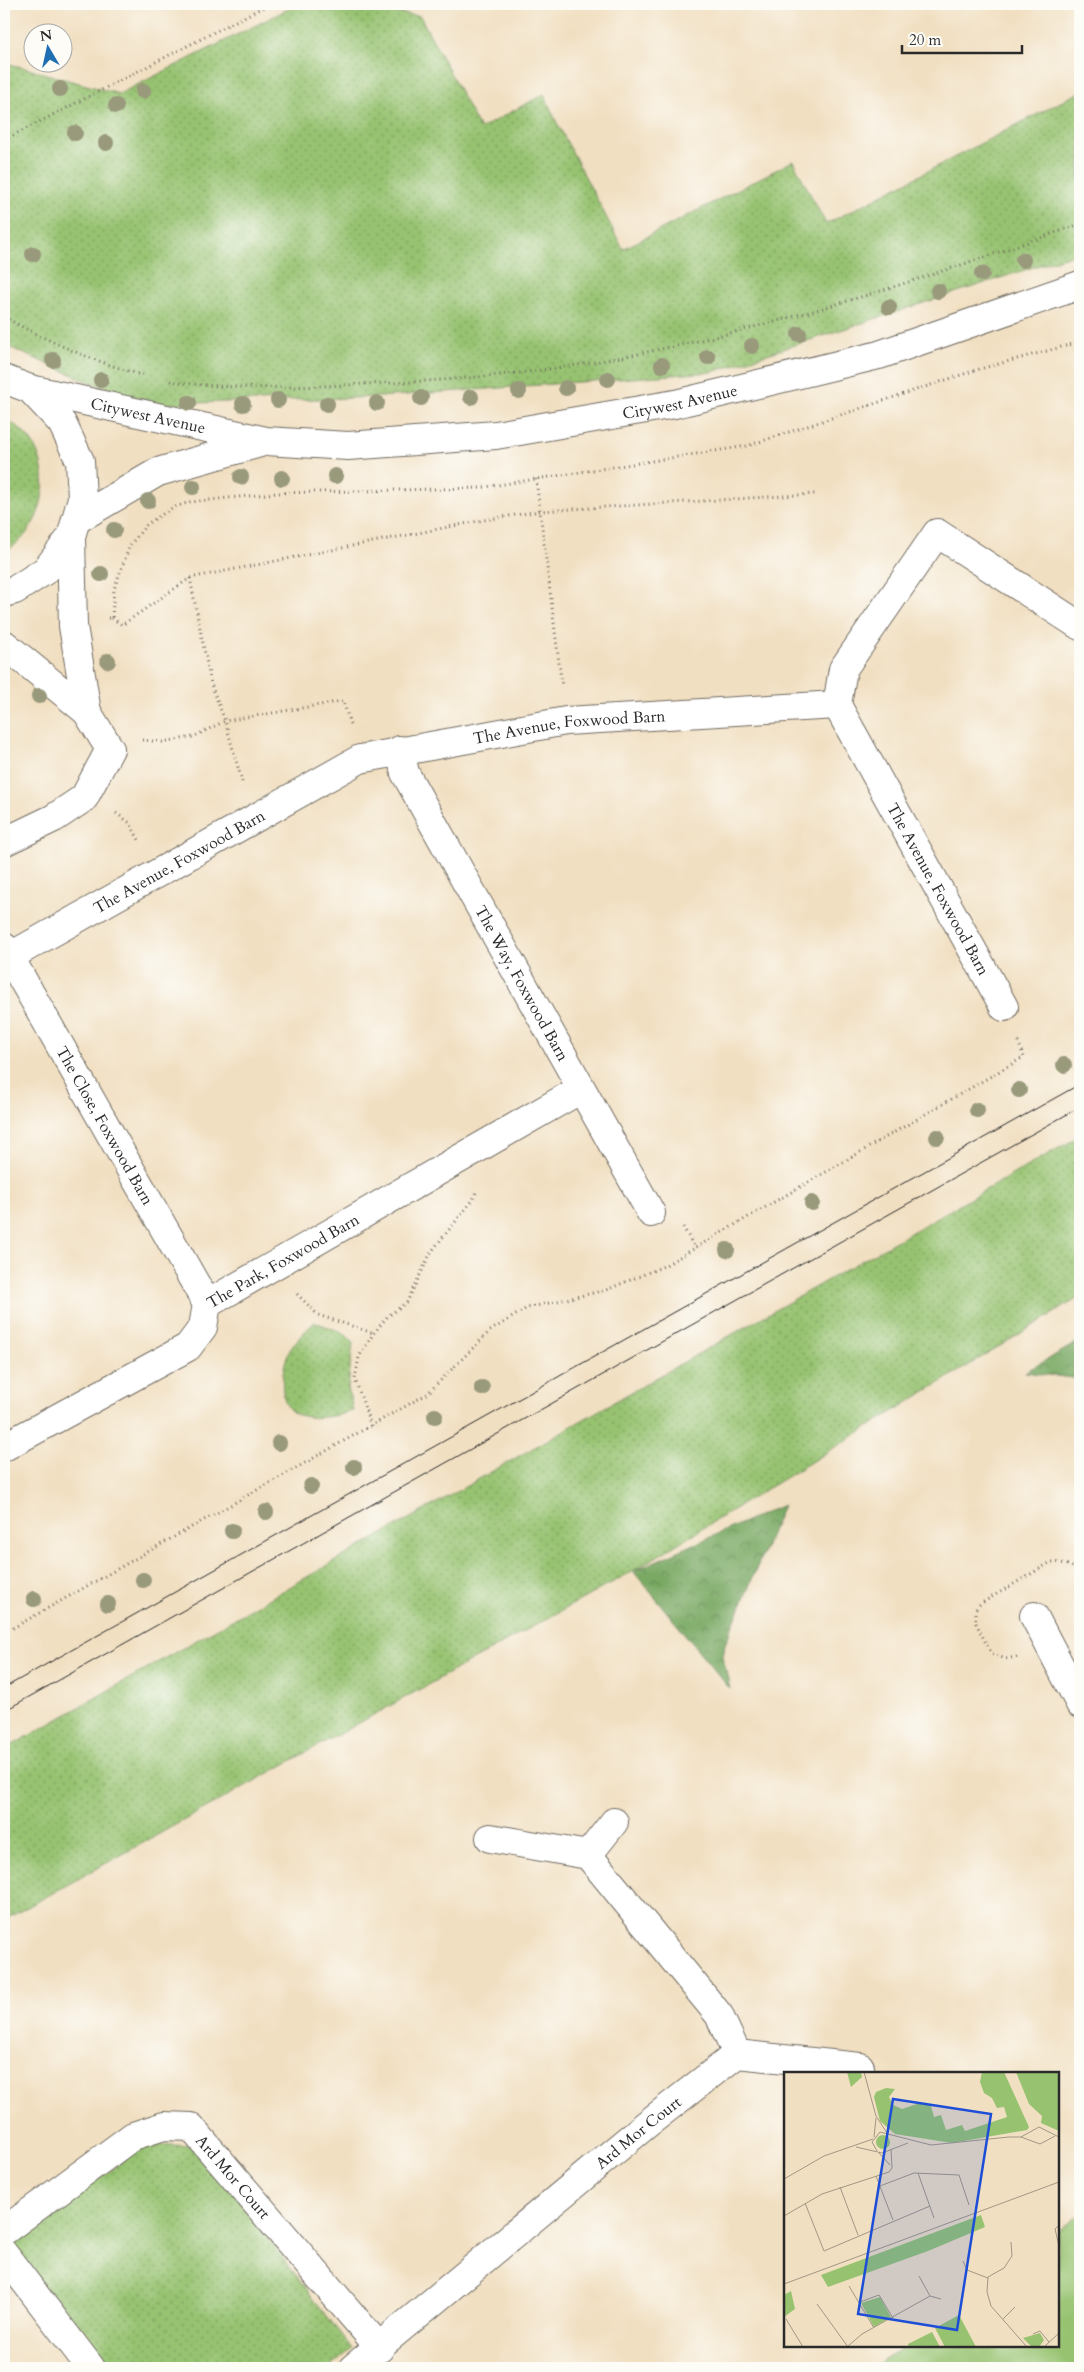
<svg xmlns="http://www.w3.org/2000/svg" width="1084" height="2372" viewBox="0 0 1084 2372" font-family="Cardo,serif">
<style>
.grass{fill:url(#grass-dots);stroke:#61774e}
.forest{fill:url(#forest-crowns);stroke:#526a47}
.garden{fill:#97c371;stroke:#61774e}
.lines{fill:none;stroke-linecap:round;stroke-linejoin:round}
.minor-casing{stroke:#706a60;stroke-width:30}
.major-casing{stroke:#706a60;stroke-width:30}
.path{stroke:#706a60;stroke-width:3;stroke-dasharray:1 4;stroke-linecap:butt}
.minor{stroke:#fff;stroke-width:28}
.major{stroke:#fff;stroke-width:28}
.tram{stroke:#2b2b2b;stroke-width:1}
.tree{fill:#99997c}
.labels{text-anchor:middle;stroke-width:5;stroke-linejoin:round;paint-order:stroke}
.street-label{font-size:16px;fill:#2b2b2b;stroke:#fdfcf7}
.inset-road{fill:none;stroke:#a29785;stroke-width:1}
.view{fill:#1d4ed8;fill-opacity:0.15;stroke:#1d4ed8;stroke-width:2.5}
.inset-edge{fill:none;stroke:#2b2b2b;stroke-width:2.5}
</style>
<defs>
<pattern id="grass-dots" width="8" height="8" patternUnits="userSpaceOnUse" patternTransform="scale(1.25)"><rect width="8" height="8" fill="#97c371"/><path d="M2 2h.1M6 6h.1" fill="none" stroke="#7b9f5d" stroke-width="1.8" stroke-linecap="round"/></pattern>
<pattern id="forest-crowns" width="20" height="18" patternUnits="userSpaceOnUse" patternTransform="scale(1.25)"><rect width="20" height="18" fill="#79a963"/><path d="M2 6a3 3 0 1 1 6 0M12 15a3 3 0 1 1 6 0" fill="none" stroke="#638a52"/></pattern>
</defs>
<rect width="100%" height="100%" fill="#fdfcf7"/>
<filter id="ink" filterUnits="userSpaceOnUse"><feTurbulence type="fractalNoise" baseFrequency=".02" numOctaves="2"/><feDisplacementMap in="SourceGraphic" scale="10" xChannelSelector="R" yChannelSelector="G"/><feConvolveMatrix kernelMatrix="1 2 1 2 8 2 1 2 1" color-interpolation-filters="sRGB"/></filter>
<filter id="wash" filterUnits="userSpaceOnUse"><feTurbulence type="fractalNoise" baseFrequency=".0096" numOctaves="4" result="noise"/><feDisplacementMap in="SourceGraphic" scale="20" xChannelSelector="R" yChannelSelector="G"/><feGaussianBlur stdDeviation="1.12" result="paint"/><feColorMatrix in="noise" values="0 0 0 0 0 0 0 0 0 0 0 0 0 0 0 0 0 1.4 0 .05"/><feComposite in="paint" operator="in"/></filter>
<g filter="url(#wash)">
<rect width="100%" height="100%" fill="#f1dfc1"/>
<!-- grass -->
<g class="grass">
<polygon points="298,4 330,4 420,16 480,129 544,94 556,121 623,249 793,161 826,224 1080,92 1080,252 712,372 380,397 164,404 123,394 82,379 4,345 4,57 10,64 119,94"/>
<path d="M 4,419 C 59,443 54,526 4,552 Z"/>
<polygon points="1080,1136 1080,1297 633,1571 4,1920 4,1750"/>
<path d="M 315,1322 C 329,1328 343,1330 353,1342 L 348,1388 L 353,1411 C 336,1416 314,1421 296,1414 C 277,1406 281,1365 290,1350 C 297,1339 305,1331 315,1322 Z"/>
<polygon points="145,2144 198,2146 352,2349 329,2368 107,2368 11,2246"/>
</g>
<!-- forest -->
<g class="forest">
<polygon points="1080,1341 1080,1379 1025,1372"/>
<polygon points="783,1505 725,1644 723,1657 730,1689 633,1571"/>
</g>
<!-- garden -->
<polygon class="garden" points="1080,2214 1080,2368 874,2368 904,2346 1058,2346 1058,2231"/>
</g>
<g filter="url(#ink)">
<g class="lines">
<!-- minor casing -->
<g class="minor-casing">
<g id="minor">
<polyline points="71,537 73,626 87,712"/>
<polyline points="4,644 87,712 110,749 84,798 54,818 4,842"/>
<polyline points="837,705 843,669 937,533 1080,626"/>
<path id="s1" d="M 837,705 L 1004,1007"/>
<path id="s2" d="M 400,750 L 405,773 L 651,1213"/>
<path id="s3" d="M 4,947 L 207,1304"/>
<path id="s4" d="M 9,957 L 360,759 L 566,721 L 837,705"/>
<path id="s5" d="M 4,1447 L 188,1347 L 203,1327 L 207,1304 L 581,1089"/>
<polyline points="1034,1616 1080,1704"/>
<polyline points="490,1838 588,1855 614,1822"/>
<polyline points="588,1855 719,2015 737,2054 860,2067"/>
<path id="s6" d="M 4,2231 L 133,2136 L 164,2126 L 191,2127 L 380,2348"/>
<polyline points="4,2254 91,2368"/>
<path id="s7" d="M 353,2368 L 647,2124 L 737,2054"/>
</g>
</g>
<!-- major casing -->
<g class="major-casing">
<g id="major">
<polyline points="4,379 30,389 62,423 80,461 82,498 71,537 46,570 15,590 4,593"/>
<path id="s8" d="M 30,389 L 266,441 L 348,446 L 496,435 L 675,404 L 879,355 L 1080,285"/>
<polyline points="76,520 158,472 260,443"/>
</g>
</g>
<!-- path -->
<g class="path">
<polyline points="4,140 269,4"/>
<path d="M 4,317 C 49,342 95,362 146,376"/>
<path d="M 170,381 C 235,391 301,387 366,384 C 443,381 519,375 594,362 C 761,333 921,280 1080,224"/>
<polyline points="536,479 562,687"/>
<polyline points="190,578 211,684 225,721 243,785"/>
<polyline points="108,618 112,618 114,589 130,545 147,524 172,508 190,502 277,493 479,488 747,446 976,370 1080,342"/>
<polyline points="112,618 122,625 190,578 484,520 540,511 815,494"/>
<polyline points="142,740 162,742 193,737 225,721 343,701 351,727"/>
<polyline points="116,813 130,823 140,842"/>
<polyline points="683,1227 695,1248 1024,1057 1017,1039"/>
<polyline points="297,1294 318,1315 373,1333"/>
<polyline points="371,1426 355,1379 359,1357 374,1333 388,1316 407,1302 431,1252 473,1200 477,1190"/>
<polyline points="4,1633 427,1394 490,1331 527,1308 606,1290 664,1266 695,1248"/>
<path d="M 1017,1657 L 1005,1659 L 991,1653 L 976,1623 L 976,1609 L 980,1604 L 1051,1562 C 1061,1562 1072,1565 1080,1572"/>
</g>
<!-- minor -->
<use href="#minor" class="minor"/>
<!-- major -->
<use href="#major" class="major"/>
<!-- tram -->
<g class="tram">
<polyline points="4,1688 1080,1084"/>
<polyline points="4,1711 1080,1107"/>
</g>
</g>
<!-- trees -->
<g class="tree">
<circle cx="60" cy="89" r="8"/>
<circle cx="143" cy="91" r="8"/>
<circle cx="116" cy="106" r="8"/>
<circle cx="75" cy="133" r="8"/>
<circle cx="106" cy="143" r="8"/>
<circle cx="33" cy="254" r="8"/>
<circle cx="1023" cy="260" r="8"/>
<circle cx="982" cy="274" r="8"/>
<circle cx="938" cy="291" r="8"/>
<circle cx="889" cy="307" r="8"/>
<circle cx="799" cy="334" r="8"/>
<circle cx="752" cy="346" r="8"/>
<circle cx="708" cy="357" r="8"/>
<circle cx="53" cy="360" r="8"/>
<circle cx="662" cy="365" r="8"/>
<circle cx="608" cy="379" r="8"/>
<circle cx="101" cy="380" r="8"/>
<circle cx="566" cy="388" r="8"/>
<circle cx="519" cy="391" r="8"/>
<circle cx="471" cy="397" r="8"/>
<circle cx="421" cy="398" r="8"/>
<circle cx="278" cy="400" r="8"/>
<circle cx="189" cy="403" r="8"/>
<circle cx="377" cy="403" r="8"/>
<circle cx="243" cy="404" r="8"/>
<circle cx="327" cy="404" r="8"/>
<circle cx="335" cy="476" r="8"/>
<circle cx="241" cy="477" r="8"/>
<circle cx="282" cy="478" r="8"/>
<circle cx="193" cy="487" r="8"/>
<circle cx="148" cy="501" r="8"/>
<circle cx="114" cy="530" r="8"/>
<circle cx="101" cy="574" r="8"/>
<circle cx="108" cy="661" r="8"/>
<circle cx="39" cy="696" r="8"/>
<circle cx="1064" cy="1065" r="8"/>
<circle cx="1019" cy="1090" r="8"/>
<circle cx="977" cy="1110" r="8"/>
<circle cx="937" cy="1137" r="8"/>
<circle cx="812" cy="1203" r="8"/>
<circle cx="727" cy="1250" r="8"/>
<circle cx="482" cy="1388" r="8"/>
<circle cx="435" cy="1416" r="8"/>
<circle cx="279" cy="1443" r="8"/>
<circle cx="354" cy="1467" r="8"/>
<circle cx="311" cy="1486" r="8"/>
<circle cx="266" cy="1512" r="8"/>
<circle cx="232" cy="1531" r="8"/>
<circle cx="143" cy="1580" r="8"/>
<circle cx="34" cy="1599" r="8"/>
<circle cx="108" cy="1604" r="8"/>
</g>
</g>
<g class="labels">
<!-- street labels -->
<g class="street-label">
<text dy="6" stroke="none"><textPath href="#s8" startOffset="659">Citywest Avenue</textPath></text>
<text dy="6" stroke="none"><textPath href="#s8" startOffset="121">Citywest Avenue</textPath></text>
<text dy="6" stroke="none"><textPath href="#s4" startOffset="615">The Avenue, Foxwood Barn</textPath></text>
<text dy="6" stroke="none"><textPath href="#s4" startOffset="195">The Avenue, Foxwood Barn</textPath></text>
<text dy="6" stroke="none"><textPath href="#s1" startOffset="210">The Avenue, Foxwood Barn</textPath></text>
<text dy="6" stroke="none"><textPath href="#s2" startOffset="264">The Way, Foxwood Barn</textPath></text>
<text dy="6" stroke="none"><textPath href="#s3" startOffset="205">The Close, Foxwood Barn</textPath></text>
<text dy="6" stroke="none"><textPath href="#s5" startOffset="345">The Park, Foxwood Barn</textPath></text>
<text dy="6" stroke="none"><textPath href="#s7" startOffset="370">Ard Mor Court</textPath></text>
<text dy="6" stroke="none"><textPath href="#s6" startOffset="285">Ard Mor Court</textPath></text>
</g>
</g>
<!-- overview -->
<g transform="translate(784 2072)">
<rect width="275" height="275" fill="#f1dfc1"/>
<path d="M 63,0 L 77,0 L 78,5 L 67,15 ZM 198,0 L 220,0 L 245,55 L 243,58 L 168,71 L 111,62 L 96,49 L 90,25 L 92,20 L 102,16 L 111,17 L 105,25 L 109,33 L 118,37 L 136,31 L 147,34 L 150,45 L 157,43 L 162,58 L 178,53 L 181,59 L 223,45 L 220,35 L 213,36 L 208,26 L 200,21 L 196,10 ZM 232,0 L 275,0 L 275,59 L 257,51 L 258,44 L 245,32 ZM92 70a7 7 0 1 1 14 0a7 7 0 1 1-14 0ZM 197,143 L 201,155 L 144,179 L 44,215 L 37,203 ZM 7,219 L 11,237 L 0,245 L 0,223 ZM 96,225 L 107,245 L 90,255 L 77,231 ZM 256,261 L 260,268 L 255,275 L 248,275 L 239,266 Z" fill="#97c371"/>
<path d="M 175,243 L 192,275 L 161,275 L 151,256 ZM 148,260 L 156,275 L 125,275 L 124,272 Z" fill="#97c371"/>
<path class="inset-road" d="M 80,0 L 92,44 L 103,61M 90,65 L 92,46M 237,65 L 255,55 L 275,65M 72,75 L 98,81 L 124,71M 93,79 L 88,70 L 96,60 L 147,73 L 225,65 L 237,65 L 256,72 L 271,64M 95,81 L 106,93M 134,101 L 150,146M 92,104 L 109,148M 0,107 L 40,84 L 89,67M 96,114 L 130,101 L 175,103 L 185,133M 56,115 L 74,163M 21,131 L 40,179 L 146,134M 0,144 L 38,122 L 105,100 L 108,96 L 107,77M 275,153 L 271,157 L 275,174M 227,170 L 228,184 L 220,196 L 204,205 L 203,220 L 207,234 L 243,275M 179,189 L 183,198 L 204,206M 135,204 L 146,224 L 157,227M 0,212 L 275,110M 65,214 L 90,256M 76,230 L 95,223 L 109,246M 33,232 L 64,275M 2,247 L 19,275M 219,247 L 231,235M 249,262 L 256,259 L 265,270M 63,275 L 78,262 L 146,224M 260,275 L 275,261"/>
<path class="view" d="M 109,27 L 207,42 L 173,258 L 74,242 Z"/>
<rect width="275" height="275" class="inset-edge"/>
</g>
<!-- margin -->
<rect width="1084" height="2372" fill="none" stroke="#fdfcf7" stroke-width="20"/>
<!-- north arrow -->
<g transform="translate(48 48) rotate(351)"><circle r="24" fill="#fdfcf7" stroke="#a9a8a5"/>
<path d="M0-4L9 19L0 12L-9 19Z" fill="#1f6fb2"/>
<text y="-8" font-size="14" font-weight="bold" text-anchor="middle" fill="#2b2b2b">N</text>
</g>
<!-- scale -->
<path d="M902 45v8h120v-8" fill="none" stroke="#2b2b2b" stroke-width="2.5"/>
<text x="909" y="45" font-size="15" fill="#2b2b2b" stroke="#fdfcf7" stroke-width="4" paint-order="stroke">20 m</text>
</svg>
